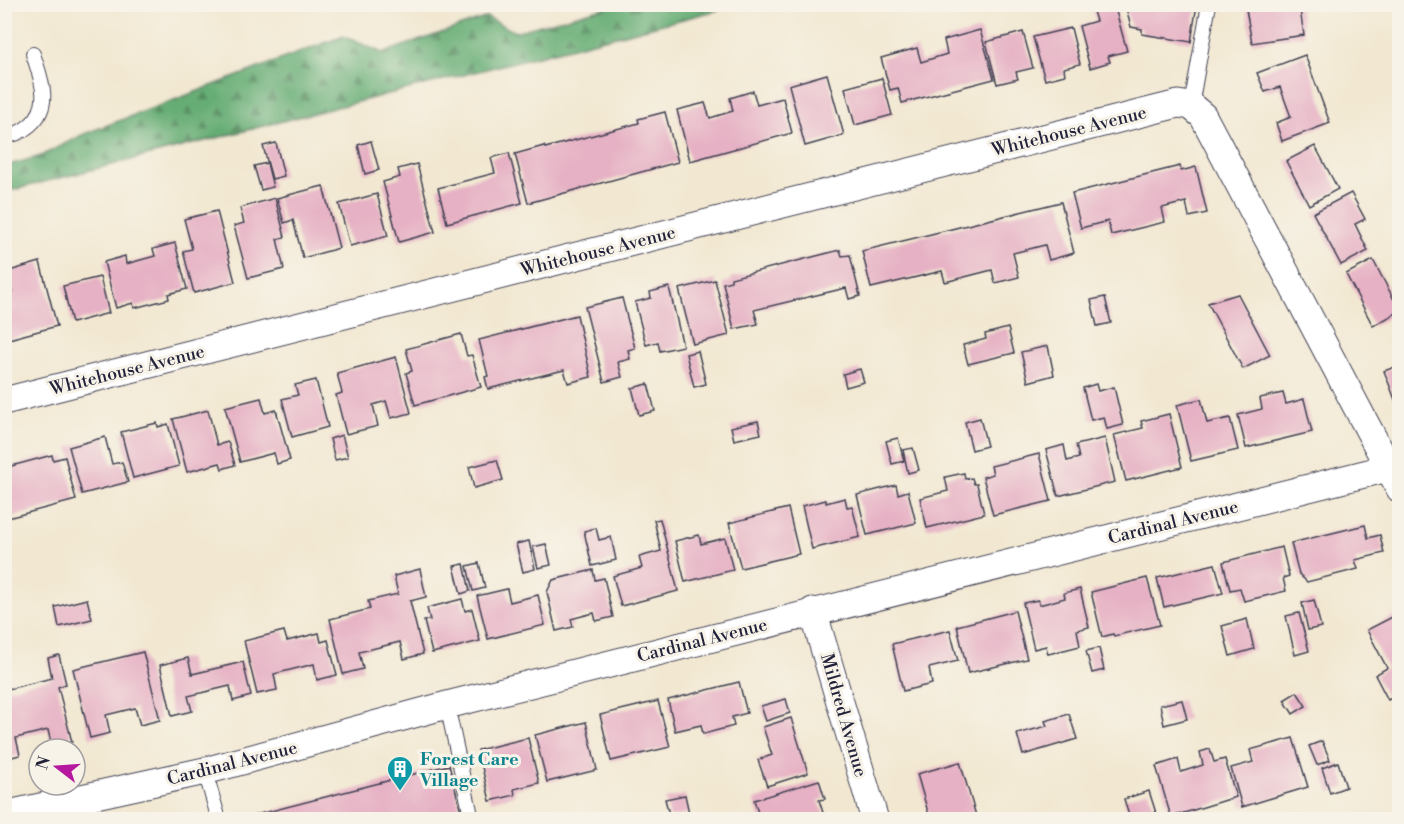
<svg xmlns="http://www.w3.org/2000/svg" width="1404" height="824" viewBox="0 0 1404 824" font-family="'Libre Bodoni',serif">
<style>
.forest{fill:url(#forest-firs);stroke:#446858;stroke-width:1.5}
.building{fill:#e6b1c4}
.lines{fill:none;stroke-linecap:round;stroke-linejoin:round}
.service-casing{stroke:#414052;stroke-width:16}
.minor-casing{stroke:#414052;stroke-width:29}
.service{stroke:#fff;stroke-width:14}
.minor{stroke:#fff;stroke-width:27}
.labels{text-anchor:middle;stroke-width:6;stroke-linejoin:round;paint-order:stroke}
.street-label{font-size:18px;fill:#22223b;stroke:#f7f3e8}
.culture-label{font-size:18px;font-weight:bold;fill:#0d838f;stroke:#f7f3e8;text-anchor:start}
</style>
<defs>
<pattern id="forest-firs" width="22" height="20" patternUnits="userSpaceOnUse" patternTransform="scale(1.5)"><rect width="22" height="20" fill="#66ad74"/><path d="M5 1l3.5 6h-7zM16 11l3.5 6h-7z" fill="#548c60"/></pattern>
</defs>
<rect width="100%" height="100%" fill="#f7f3e8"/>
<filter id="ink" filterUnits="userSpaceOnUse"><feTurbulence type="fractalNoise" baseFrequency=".0167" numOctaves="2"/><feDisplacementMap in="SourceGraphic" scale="12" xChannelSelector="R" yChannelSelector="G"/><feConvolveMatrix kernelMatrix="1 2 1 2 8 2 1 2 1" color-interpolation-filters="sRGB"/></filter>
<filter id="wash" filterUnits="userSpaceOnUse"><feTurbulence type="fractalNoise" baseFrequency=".008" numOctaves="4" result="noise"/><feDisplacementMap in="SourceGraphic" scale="24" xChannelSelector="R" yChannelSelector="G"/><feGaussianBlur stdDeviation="1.35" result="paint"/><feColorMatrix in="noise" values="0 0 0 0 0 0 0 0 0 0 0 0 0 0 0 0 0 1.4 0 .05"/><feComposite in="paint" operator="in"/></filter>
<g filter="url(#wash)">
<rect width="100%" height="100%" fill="#f2e8d2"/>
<!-- forest -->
<polygon class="forest" points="614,5 738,5 5,192 5,166 41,156 84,134 343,36 383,53 487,17 515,32"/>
<g id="blocks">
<!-- building -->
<g class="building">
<polygon points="1107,4 1114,4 1127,51 1108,56 1110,62 1090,68 1079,26 1096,21 1092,8"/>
<polygon points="1125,4 1197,4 1191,42 1142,34 1142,29 1131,27"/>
<polygon points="1245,4 1299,4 1304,35 1252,43"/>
<polygon points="1071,28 1080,64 1064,68 1065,75 1045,80 1033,37"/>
<polygon points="980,30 994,79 902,103 898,88 890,90 881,58 917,48 921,62 947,54 944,40"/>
<polygon points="1023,32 1033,68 1016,72 1018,79 997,84 986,42"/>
<polygon points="1305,55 1330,123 1282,141 1276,123 1291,117 1280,87 1265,92 1257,73"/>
<polygon points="827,74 844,135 805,146 789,85"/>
<polygon points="882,78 892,115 855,125 845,88"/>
<polygon points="753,91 757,105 783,98 792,133 690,161 677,110 705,103 710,118 733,111 730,98"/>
<polygon points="665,112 678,162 528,203 515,154 544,146 545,148 639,123 638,119"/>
<polygon points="371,141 379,170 365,174 358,145"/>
<polygon points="276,143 284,176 272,179 263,146"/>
<polygon points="1315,146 1338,189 1309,205 1286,161"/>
<polygon points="509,153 522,203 447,223 438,188 495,173 491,158"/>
<polygon points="267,163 273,187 261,190 254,166"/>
<polygon points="417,164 435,232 399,242 383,182 400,177 398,169"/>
<polygon points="1180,166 1181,171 1196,167 1207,213 1189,217 1186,202 1162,208 1165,222 1111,235 1108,221 1081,228 1072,193"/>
<polygon points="323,186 339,248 303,258 293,220 284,223 277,198"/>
<polygon points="1351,193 1365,219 1355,224 1368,251 1341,265 1313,213"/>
<polygon points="377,194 388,236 350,246 339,204"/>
<polygon points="275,198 285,237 277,239 284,269 248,278 234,226 244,223 240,208"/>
<polygon points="1061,202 1074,253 1049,260 1045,245 1013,253 1019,277 995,283 992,270 945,282 942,271 871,288 862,251"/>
<polygon points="217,211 235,282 194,293 183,251 192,249 184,219"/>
<polygon points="175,243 187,289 168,294 169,299 134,308 133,303 116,308 104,262 125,256 126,264 155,256 153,249"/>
<polygon points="840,250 842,256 850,255 860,296 849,299 846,288 754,310 758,324 734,329 723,283 731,281 731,278"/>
<polygon points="1373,260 1400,311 1373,326 1346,274"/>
<polygon points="40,262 57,326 9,339 4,320 4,294 12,292 6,272"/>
<polygon points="100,277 109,313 72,323 63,286"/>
<polygon points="715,280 729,335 693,344 679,289"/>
<polygon points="669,287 683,346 660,351 658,342 646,345 635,302 651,298 650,292"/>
<polygon points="1238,294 1270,355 1243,369 1208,303"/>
<polygon points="1105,297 1111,323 1097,326 1091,300"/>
<polygon points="622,298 635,348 628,350 630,359 618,362 622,377 604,382 585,307"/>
<polygon points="577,315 591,377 568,383 564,370 488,389 485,377 488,376 479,340"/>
<polygon points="1008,328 1014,353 968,364 963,345 986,339 985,334"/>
<polygon points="461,334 467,356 472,355 481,387 415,405 406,373 412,371 406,349"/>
<polygon points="1048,346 1054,375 1028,382 1021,352"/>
<polygon points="698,351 706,384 694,387 686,354"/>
<polygon points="396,357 411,413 391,418 386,401 373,405 378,426 346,434 336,395 342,393 337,373"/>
<polygon points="1400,365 1400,410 1399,410 1384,371"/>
<polygon points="860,369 864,382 846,387 843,374"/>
<polygon points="316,380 328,427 292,437 282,399 298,395 295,385"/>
<polygon points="648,384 655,411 639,415 632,388"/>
<polygon points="1096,384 1098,391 1114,387 1123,425 1107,429 1104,417 1091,420 1083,388"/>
<polygon points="1283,393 1286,404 1304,399 1312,432 1246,448 1238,415 1262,409 1260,398"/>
<polygon points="261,398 265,413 276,410 290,460 277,464 274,453 240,462 225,407"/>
<polygon points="1201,399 1207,423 1230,418 1238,450 1191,461 1177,405"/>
<polygon points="208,410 217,445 228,442 235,465 222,469 220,463 187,472 173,419"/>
<polygon points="1169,414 1182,467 1126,481 1114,435 1143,428 1141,421"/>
<polygon points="980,418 987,446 972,450 965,422"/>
<polygon points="758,421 761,434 734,440 731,427"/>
<polygon points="157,423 158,427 168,424 179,466 133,478 121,432"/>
<polygon points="342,435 348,457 335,460 330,439"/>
<polygon points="105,437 112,464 122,462 128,482 82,494 69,447"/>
<polygon points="898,438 904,461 892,464 886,441"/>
<polygon points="1105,438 1115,482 1058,496 1046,450 1064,445 1067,461 1079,458 1076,445"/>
<polygon points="913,448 919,470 908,473 903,450"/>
<polygon points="1039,454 1051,501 993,515 983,477 993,474 991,466"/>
<polygon points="52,455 53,460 65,457 76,500 4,519 4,468"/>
<polygon points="497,460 503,480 474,488 469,467"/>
<polygon points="964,473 965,479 972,478 974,484 977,484 984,514 927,528 920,498 948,491 945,477"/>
<polygon points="896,485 898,494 908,491 916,523 867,535 857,495"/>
<polygon points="845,498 847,507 852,506 860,537 812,549 802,506 826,500 826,503"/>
<polygon points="788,508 799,554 741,568 729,523"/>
<polygon points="660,519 678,591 621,606 613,576 642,568 639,557 661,551 654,520"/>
<polygon points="1365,525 1368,538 1380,535 1384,553 1355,560 1358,569 1307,582 1299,574 1291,543"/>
<polygon points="596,528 599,540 611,537 616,560 592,566 584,531"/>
<polygon points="699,535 701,544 725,538 733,570 685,582 675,541"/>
<polygon points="529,541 535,569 523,572 516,544"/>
<polygon points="546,544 551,565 538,568 533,547"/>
<polygon points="1282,547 1289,576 1283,578 1286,591 1244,601 1240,588 1230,590 1223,562"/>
<polygon points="479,563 485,588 473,591 467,566"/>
<polygon points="464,564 470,591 461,594 454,566"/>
<polygon points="1215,564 1223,593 1164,607 1157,578"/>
<polygon points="420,569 426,597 410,601 423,654 404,659 400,642 359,652 363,669 343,674 330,619 370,609 368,601 398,594 394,576"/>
<polygon points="593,570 595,580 604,578 613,617 596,621 594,613 582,616 571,619 573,627 556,631 547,592 553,580"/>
<polygon points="1147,578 1160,625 1114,636 1113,634 1102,637 1091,592"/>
<polygon points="507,589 510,602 538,595 545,625 488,639 477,596"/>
<polygon points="1080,589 1089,627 1077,630 1080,646 1048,654 1046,646 1034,649 1023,603 1038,600 1039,605 1065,598 1064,593"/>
<polygon points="87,599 92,619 59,627 55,607"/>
<polygon points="462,599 465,611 472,609 480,641 432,653 424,621 430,620 427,608"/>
<polygon points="1314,600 1321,627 1308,630 1302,603"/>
<polygon points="1015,611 1027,659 968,673 957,626"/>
<polygon points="1299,613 1309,651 1295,655 1286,616"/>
<polygon points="1400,613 1400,694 1388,700 1375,675 1387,668 1367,630"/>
<polygon points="1247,619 1254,649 1230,656 1222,626"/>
<polygon points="950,630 958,661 929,668 932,684 903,691 892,644"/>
<polygon points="284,631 287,641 319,633 321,642 328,640 337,675 317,680 314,664 274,674 277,690 257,694 244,641"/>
<polygon points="1099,648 1104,670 1092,673 1086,651"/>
<polygon points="143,652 160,720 140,725 135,708 106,715 110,733 90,738 73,669"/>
<polygon points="59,655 66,684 58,687 72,742 52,747 48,730 16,738 20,755 4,759 4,690 52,678 48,658"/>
<polygon points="188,658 192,674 243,662 251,696 233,701 230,686 188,696 192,711 172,716 160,665"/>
<polygon points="739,682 747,713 732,717 734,726 703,734 701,725 675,731 668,700"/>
<polygon points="1297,692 1306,706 1293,714 1284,700"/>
<polygon points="786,699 790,713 766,721 761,706"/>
<polygon points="1182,700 1187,719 1164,725 1160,705"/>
<polygon points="658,701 670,747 611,761 600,715"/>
<polygon points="1069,714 1077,739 1023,755 1017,734 1047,726 1045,721"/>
<polygon points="791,718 808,773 767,786 758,760 772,755 763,727"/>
<polygon points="586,722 597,770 547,782 535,735"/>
<polygon points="528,738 539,783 514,789 515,795 490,801 478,750"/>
<polygon points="1293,738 1308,787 1242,807 1231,768 1253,762 1250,750"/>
<polygon points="1322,741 1330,760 1317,765 1309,746"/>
<polygon points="1210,749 1214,762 1225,759 1236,797 1171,817 1156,766 1178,759 1181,772 1203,765 1200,752"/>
<polygon points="960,762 977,819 930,819 917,774"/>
<polygon points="1338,762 1346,787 1330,793 1322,768"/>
<polygon points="449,765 463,819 240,819"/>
<polygon points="819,780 825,799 819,800 825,819 760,819 754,800"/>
<polygon points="1149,791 1156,813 1130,819 1124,799"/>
<polygon points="685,795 689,813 670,818 665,799"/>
</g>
</g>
</g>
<g filter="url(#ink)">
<use href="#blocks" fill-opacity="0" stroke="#414052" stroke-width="1.5"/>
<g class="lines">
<!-- service casing -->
<g class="service-casing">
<g id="service">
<polyline points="1191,106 1209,4"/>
<path d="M 4,136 C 14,136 23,131 30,125 C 53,105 41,79 33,54"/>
<polyline points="447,705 472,820"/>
<polyline points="205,771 219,820"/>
</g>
</g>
<!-- minor casing -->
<g class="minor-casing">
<g id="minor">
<polyline points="4,401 1178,104 1191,106 1203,116 1400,489"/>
<polyline points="813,611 875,820"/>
<polyline points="4,815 205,771 447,705 1400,465"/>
</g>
</g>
<!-- service -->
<use href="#service" class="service"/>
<!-- minor -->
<use href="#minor" class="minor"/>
</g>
</g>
<!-- icons -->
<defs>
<g id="building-pin" transform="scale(1.35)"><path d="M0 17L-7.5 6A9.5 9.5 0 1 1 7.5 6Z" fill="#0f9aa8" stroke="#f7f3e8"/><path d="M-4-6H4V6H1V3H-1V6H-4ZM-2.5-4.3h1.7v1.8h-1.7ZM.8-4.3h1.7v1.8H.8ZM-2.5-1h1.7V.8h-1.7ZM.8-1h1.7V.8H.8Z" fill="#fff"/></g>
</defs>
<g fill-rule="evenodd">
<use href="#building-pin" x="400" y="769"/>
</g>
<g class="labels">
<!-- street labels -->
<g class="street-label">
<text transform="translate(1069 131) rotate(-14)" y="6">Whitehouse Avenue</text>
<text transform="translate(598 251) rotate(-14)" y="6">Whitehouse Avenue</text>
<text transform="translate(127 370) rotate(-14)" y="6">Whitehouse Avenue</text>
<text transform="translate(1173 522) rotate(-14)" y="6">Cardinal Avenue</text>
<text transform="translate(702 640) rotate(-14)" y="6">Cardinal Avenue</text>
<text transform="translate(844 715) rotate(74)" y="6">Mildred Avenue</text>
<text transform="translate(232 763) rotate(-14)" y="6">Cardinal Avenue</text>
</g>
<!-- culture labels -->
<g class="culture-label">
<text x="420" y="765">Forest Care<tspan x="420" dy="21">Village</tspan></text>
</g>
</g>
<!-- margin -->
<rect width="1404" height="824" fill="none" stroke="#f7f3e8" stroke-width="24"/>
<!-- north arrow -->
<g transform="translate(57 767) rotate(287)"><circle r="28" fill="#f7f3e8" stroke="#a29fa3" stroke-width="1.5"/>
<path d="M0-4.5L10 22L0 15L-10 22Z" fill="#b5179e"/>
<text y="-9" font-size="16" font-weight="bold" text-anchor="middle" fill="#22223b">N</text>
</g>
</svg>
